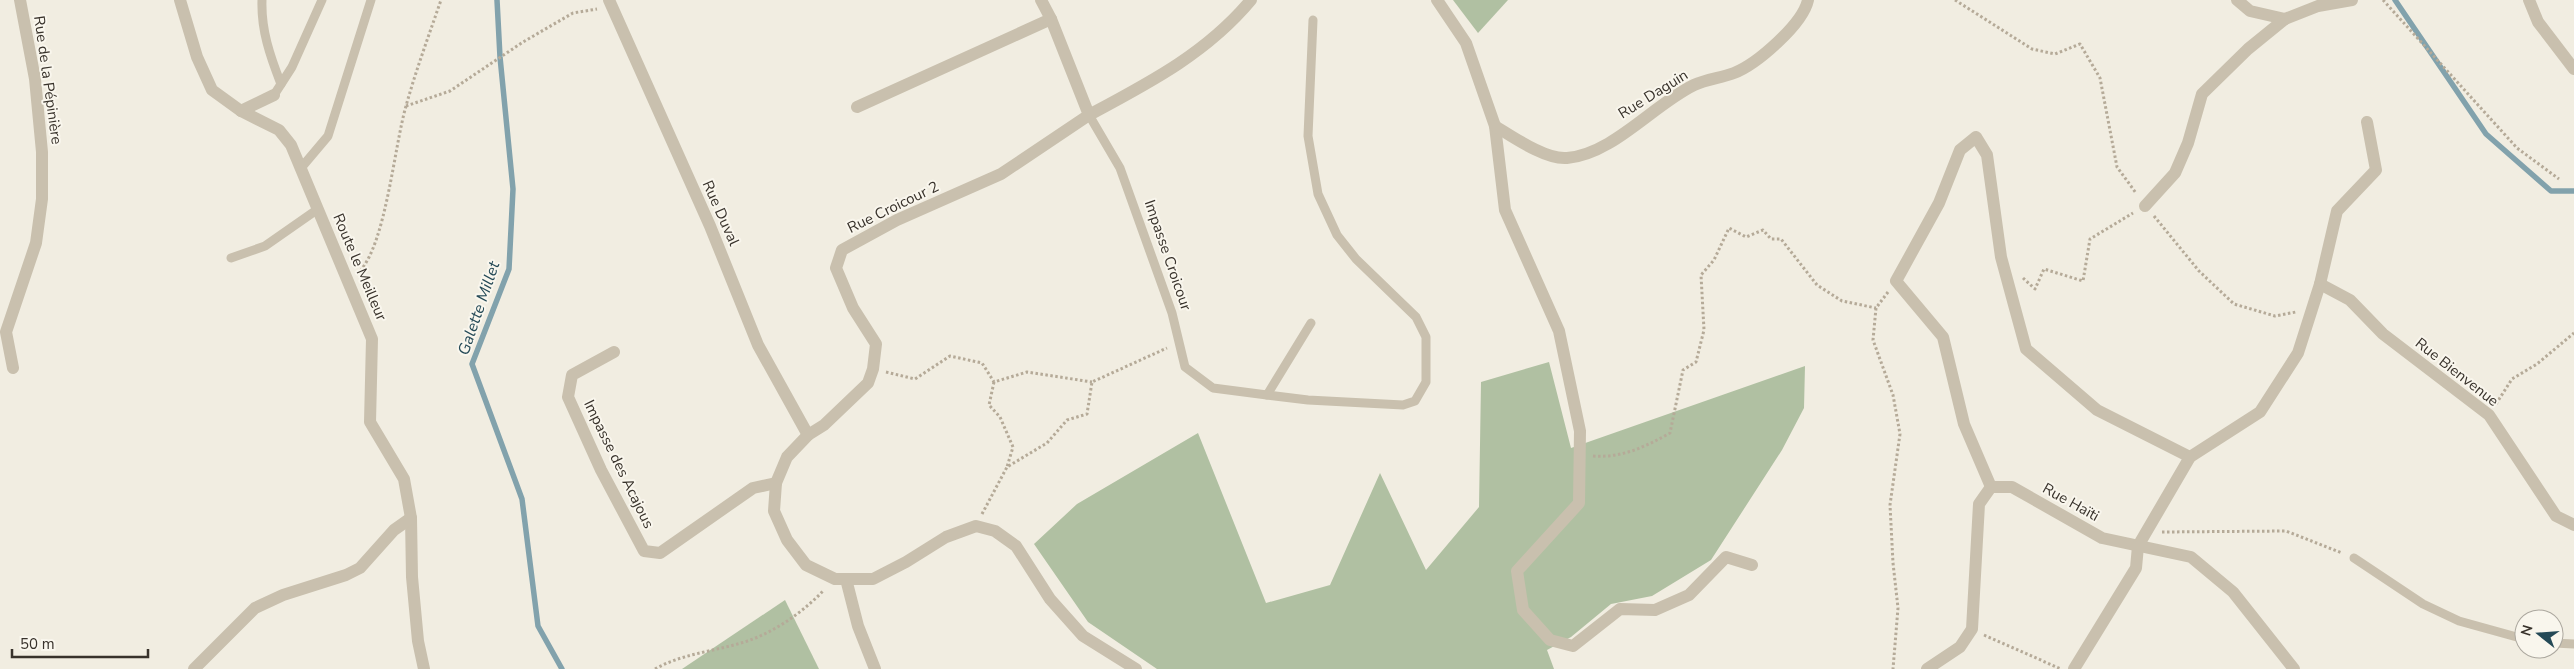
<svg xmlns="http://www.w3.org/2000/svg" width="2574" height="669" viewBox="0 0 2574 669" font-family="'Nunito Sans',sans-serif">
<style>
.green{fill:#b0c0a2}
.lines{fill:none;stroke-linecap:round;stroke-linejoin:round}
.stream{stroke:#82a2ac;stroke-width:5.5}
.path{stroke:#b5aa98;stroke-width:3;stroke-dasharray:2.5 2.5;stroke-linecap:butt}
.service{stroke:#c9c0ae;stroke-width:9}
.minor{stroke:#c9c0ae;stroke-width:12}
.tertiary{stroke:#c9c0ae;stroke-width:12}
.labels{text-anchor:middle;stroke-width:4;stroke-linejoin:round;paint-order:stroke}
.street-label{font-size:15px;fill:#38322b;stroke:#f9f6ed}
.water-label{font-size:16px;font-style:italic;fill:#244956;stroke:#f9f6ed}
</style>
<rect width="100%" height="100%" fill="#f1ede1"/>
<!-- green -->
<g class="green">
<polygon points="1453,0 1508,0 1478,33"/>
<polygon points="1549,362 1571,448 1805,366 1804,408 1782,450 1711,560 1652,596 1611,604 1571,637 1547,650 1554,669 1157,669 1088,622 1034,544 1077,504 1198,433 1266,603 1330,585 1380,473 1426,570 1479,507 1481,382"/>
<polygon points="785,600 819,669 682,669"/>
</g>
<g class="lines">
<!-- stream -->
<g class="stream">
<polyline points="497,0 500,57 513,189 509,269 472,364 522,499 538,626 562,669"/>
<polyline points="2395,0 2486,134 2551,191 2574,191"/>
</g>
<!-- path -->
<g class="path">
<polyline points="1955,0 2032,49 2055,54 2080,44 2100,78 2117,167 2136,193"/>
<polyline points="2383,0 2517,148 2559,179"/>
<polyline points="406,106 450,91 523,42 573,13 597,9"/>
<polyline points="2154,216 2199,271 2234,304 2275,316 2296,312"/>
<path d="M 360,271 C 386,242 394,148 406,106 C 416,70 429,35 441,0"/>
<polyline points="2023,278 2035,289 2044,269 2083,281 2090,239 2133,213"/>
<polyline points="1888,292 1876,308 1873,340 1893,395 1900,434 1890,505 1893,563 1898,608 1893,669"/>
<polyline points="886,372 915,379 950,356 982,363 994,382 1027,372 1092,382"/>
<polyline points="994,382 989,405 1000,417 1013,447 1007,467"/>
<polyline points="2496,404 2512,379 2537,364 2574,333"/>
<path d="M 1593,456 C 1622,458 1645,447 1670,433 L 1683,370 L 1696,362 L 1704,330 L 1701,275 L 1714,260 L 1729,228 L 1746,237 L 1763,230 L 1771,239 L 1781,239 L 1817,285 L 1842,301 L 1876,308"/>
<polyline points="982,514 1007,467 1047,443 1067,420 1087,414 1092,382 1167,348"/>
<polyline points="2162,532 2286,531 2342,553"/>
<polyline points="1984,635 2061,669"/>
<path d="M 655,669 C 687,651 725,651 758,637 C 783,626 806,609 824,590"/>
</g>
<!-- service -->
<g class="service">
<path d="M 262,0 C 261,30 270,56 281,84"/>
<polyline points="274,95 292,67 322,0"/>
<polyline points="1089,115 1120,168 1172,313 1185,367 1213,388 1267,395 1311,323"/>
<polyline points="301,168 328,136 371,0"/>
<polyline points="231,258 265,246 318,209"/>
<polyline points="1267,395 1308,400 1403,405 1415,401 1426,382 1426,337 1416,317 1356,259 1337,235 1318,194 1308,136 1313,20"/>
<polyline points="2354,558 2423,604 2459,621 2524,639"/>
<polyline points="2554,643 2574,644"/>
</g>
<!-- minor -->
<g class="minor">
<polyline points="180,0 197,57 212,90 241,111 279,130 291,145 372,339 370,422 404,479 411,518 412,577 418,641 424,669"/>
<polyline points="609,0 710,226 758,345 808,435"/>
<polyline points="1437,0 1466,43 1495,126 1505,210 1559,331 1580,431 1579,503 1517,571 1523,610 1550,640 1573,646 1620,609 1655,610 1689,595 1726,557 1752,565"/>
<polyline points="2237,0 2250,11 2285,19 2318,6 2352,0"/>
<polyline points="2529,0 2538,22 2574,69"/>
<polyline points="857,107 1051,19"/>
<polyline points="241,111 274,95"/>
<path d="M 1089,115 C 1149,83 1207,53 1251,0"/>
<path d="M 1495,126 C 1513,137 1546,160 1567,158 C 1613,154 1653,105 1694,85 C 1707,79 1721,78 1734,73 C 1757,64 1803,24 1808,0"/>
<polyline points="2145,206 2175,173 2188,143 2202,94 2248,49 2285,19"/>
<polyline points="2320,284 2350,300 2383,334 2489,415 2556,516 2574,525"/>
<polyline points="614,352 572,375 568,397 601,470 644,551 660,553 753,488 776,483"/>
<polyline points="13,368 6,332 36,243 42,199 42,152 35,79 20,0"/>
<polyline points="1991,487 1964,424 1943,337 1896,281 1939,203 1960,150 1976,137 1987,155 2001,257 2026,349 2097,410 2190,457"/>
<polyline points="846,579 858,626 875,669"/>
<polyline points="194,669 255,608 283,595 346,575 360,568 394,530 411,518"/>
<polyline points="1927,669 1960,647 1972,629 1979,504 1991,487 2012,487 2102,538 2191,557 2233,592 2294,669"/>
<polyline points="2074,669 2136,568 2138,546 2190,457 2260,412 2298,353 2320,284 2337,211 2376,170 2367,122"/>
</g>
<!-- tertiary -->
<polyline class="tertiary" points="1041,0 1051,19 1089,115 1001,174 897,220 842,250 836,268 853,308 876,344 873,369 868,383 824,425 808,435 787,457 776,483 774,511 787,540 806,565 835,579 873,579 906,562 946,537 976,526 995,531 1016,546 1050,599 1083,636 1136,669"/>
</g>
<g class="labels">
<!-- street labels -->
<g class="street-label">
<text transform="translate(48 80) rotate(82)" y="5">Rue de la Pépinière</text>
<text transform="translate(1653 94) rotate(-32)" y="5">Rue Daguin</text>
<text transform="translate(893 207) rotate(-26)" y="5">Rue Croicour 2</text>
<text transform="translate(721 213) rotate(66)" y="5">Rue Duval</text>
<text transform="translate(1168 255) rotate(71)" y="5">Impasse Croicour</text>
<text transform="translate(360 267) rotate(67)" y="5">Route le Meilleur</text>
<text transform="translate(2457 372) rotate(38)" y="5">Rue Bienvenue</text>
<text transform="translate(619 464) rotate(64)" y="5">Impasse des Acajous</text>
<text transform="translate(2071 502) rotate(29)" y="5">Rue Haïti</text>
</g>
<!-- water labels -->
<g class="water-label">
<text transform="translate(478 308) rotate(-71)" y="6">Galette Millet</text>
</g>
</g>
<!-- north arrow -->
<g transform="translate(2539 634) rotate(287)"><circle r="24" fill="#f9f6ed" stroke="#aca89f"/>
<path d="M0-4L9 19L0 12L-9 19Z" fill="#244956"/>
<text y="-8" font-size="14" font-weight="bold" text-anchor="middle" fill="#38322b">N</text>
</g>
<!-- scale -->
<path d="M12 649v8h136v-8" fill="none" stroke="#38322b" stroke-width="2.5"/>
<text x="20" y="649" font-size="15" fill="#38322b" stroke="#f9f6ed" stroke-width="4" paint-order="stroke">50 m</text>
</svg>
